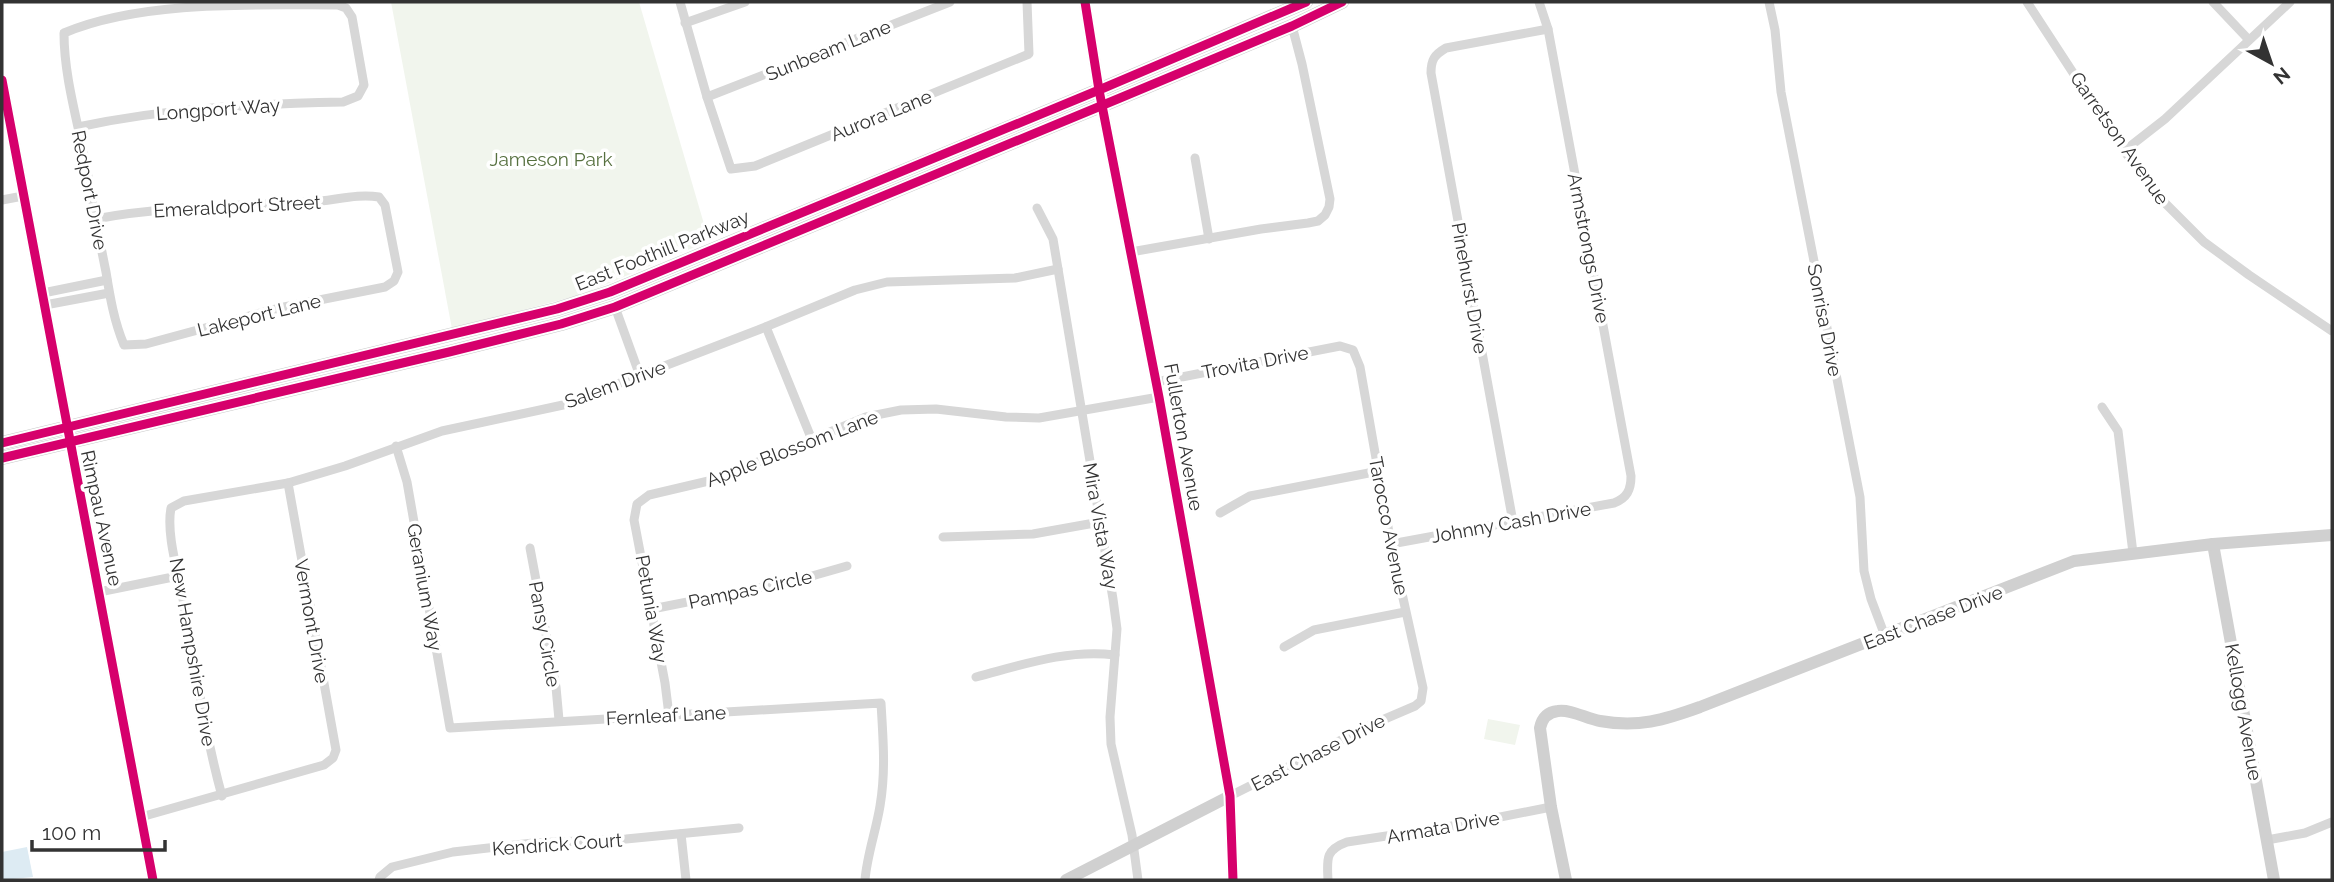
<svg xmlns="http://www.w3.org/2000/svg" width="2334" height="882" viewBox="0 0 2334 882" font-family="Raleway,sans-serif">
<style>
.green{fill:#f1f5ed}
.water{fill:#ddebf3}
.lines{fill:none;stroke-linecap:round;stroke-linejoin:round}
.street{stroke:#d7d7d7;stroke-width:9}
.secondary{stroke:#d0d0d0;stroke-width:12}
.primary{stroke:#cacaca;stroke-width:14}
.cycleway-casing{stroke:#fff;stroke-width:13}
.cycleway{stroke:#d6006c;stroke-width:9}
.labels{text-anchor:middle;stroke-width:7;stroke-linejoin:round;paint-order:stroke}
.street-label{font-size:19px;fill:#333;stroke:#fff}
.park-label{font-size:19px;fill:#56703f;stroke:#fff}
</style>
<rect width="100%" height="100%" fill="#fff"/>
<!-- green -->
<g class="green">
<polygon points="391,2 639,2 709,241 583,294 452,329"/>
<polygon points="1488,719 1520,725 1515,745 1484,739"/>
</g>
<!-- water -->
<polygon class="water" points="27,847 33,877 2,880 2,852"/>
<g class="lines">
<!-- street -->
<g class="street">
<polyline points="680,2 707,97 731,169 755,166 1029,54 1027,2"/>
<polyline points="1769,2 1775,30 1781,92 1860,497 1864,571 1871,599 1885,636"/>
<polyline points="2027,2 2124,151 2165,203 2204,242 2249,275 2332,331"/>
<polyline points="2213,2 2249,40"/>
<polyline points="685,23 745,2"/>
<polyline points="707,97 950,2"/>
<path d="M 78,127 C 166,108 252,104 343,102 L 358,96 L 364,85 L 352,17 L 346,8 L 338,5 C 255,5 142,0 64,33 C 64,79 79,125 87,171 C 93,205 99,238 106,272 C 110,297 114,321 124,345 L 146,344 L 279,308 L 385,287 L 394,281 L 398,272 L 385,205 L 379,197 C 357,193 333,201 310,202 C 239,206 166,206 95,219"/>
<polyline points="2124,151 2165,119 2290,2"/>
<polyline points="1195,158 1209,239"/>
<polyline points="2,200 23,196"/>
<polyline points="1037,208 1053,239 1113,599 1117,629 1110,717 1111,744 1132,835 1138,880"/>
<polyline points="1131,252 1261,229 1308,223 1318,221 1325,215 1329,207 1330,199 1302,64 1292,26"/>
<polyline points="43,293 107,280"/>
<polyline points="45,305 109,293"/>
<polyline points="615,307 640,376"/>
<polyline points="766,327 812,440"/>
<polyline points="1156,382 1340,346 1353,350 1360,367 1391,544 1423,688 1421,701 1415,706 1373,724 1230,796"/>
<polyline points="2102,407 2118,431 2133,553"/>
<path d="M 396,446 L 407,482 L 450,728 L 881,703 C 883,738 886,771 880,806 C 876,831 867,855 865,880"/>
<polyline points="1220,513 1250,496 1379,471"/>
<path d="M 1513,522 L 1431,73 C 1431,60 1434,55 1446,48 L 1548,29"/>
<polyline points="943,537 1033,534 1100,522"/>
<path d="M 1391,544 L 1614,503 C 1627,498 1631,490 1631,476 L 1548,29 L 1539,2"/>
<polyline points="530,548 556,687 559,720"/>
<polyline points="99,592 178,576"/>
<polyline points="652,609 798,580 847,566"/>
<polyline points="1284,647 1314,630 1405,612"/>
<path d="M 976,677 C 1022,665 1067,649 1115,655"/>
<polyline points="669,715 665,683 634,520 637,504 649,495 717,479 866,417 901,410 936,409 1006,417 1039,418 1159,397"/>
<path d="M 222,796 C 204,731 195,664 183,599 C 178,572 166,534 171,508 L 184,501 L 288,483 L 345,466 L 442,431 L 563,405 L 758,330 L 855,290 L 887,282 L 1015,278 L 1058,269"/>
<polyline points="141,817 324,765 333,758 336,750 288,483"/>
<polyline points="681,834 686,880"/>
<polyline points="2267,840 2305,833 2332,822"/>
<polyline points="379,880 380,877 392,867 453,852 533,843 626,839 739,828"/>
<path d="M 1328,880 C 1327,859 1325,850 1347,842 L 1465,824 L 1551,807"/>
</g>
<!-- secondary -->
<g class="secondary">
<polyline points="1085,2 1099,90 1159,397 1230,796 1233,880"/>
<polyline points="2,80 153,880"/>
<polyline points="2213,544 2274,880"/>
<polyline points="1066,880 1230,796"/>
<path d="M 1566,880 L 1551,807 L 1540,728 C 1542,718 1548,712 1558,711 C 1571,709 1587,719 1600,721 C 1638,728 1664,720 1700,707 L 2074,561 L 2213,544 L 2332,535"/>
</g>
<!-- primary -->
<g class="primary">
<polyline points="2,443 557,309 610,292 1099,90 1306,2"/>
<polyline points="2,458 449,352 561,324 615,307 1120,98 1292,26 1342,2"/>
</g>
<!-- cycleway casing -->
<g class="cycleway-casing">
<g id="cycleway">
<polyline points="1085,2 1099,90 1159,397 1230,796 1233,880"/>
<polyline points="2,80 153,880"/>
<polyline points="2,443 557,309 610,292 1099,90 1306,2"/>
<polyline points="2,458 449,352 561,324 615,307 1120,98 1292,26 1342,2"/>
</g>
</g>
<!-- cycleway -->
<use href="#cycleway" class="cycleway"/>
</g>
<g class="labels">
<!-- street labels -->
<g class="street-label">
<text transform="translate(828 50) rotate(-22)" y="7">Sunbeam Lane</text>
<text transform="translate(218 109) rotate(-4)" y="7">Longport Way</text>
<text transform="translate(881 115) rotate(-22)" y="7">Aurora Lane</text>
<text transform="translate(2120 138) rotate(55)" y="7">Garretson Avenue</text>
<text transform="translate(90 190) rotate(79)" y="7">Redport Drive</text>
<text transform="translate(237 206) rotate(-3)" y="7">Emeraldport Street</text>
<text transform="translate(1589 248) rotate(79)" y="7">Armstrongs Drive</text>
<text transform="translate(662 250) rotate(-22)" y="7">East Foothill Parkway</text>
<text transform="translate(1470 288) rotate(80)" y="7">Pinehurst Drive</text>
<text transform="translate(259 315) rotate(-14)" y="7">Lakeport Lane</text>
<text transform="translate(1825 320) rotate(79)" y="7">Sonrisa Drive</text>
<text transform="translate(1255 362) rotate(-11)" y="7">Trovita Drive</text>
<text transform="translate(615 384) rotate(-20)" y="7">Salem Drive</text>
<text transform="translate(1184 437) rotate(80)" y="7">Fullerton Avenue</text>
<text transform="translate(792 448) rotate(-21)" y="7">Apple Blossom Lane</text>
<text transform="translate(102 518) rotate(78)" y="7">Rimpau Avenue</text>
<text transform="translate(1511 522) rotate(-10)" y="7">Johnny Cash Drive</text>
<text transform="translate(1101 526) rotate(80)" y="7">Mira Vista Way</text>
<text transform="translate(1389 526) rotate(79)" y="7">Tarocco Avenue</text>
<text transform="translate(425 587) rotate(80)" y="7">Geranium Way</text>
<text transform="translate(750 589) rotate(-12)" y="7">Pampas Circle</text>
<text transform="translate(652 609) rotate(80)" y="7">Petunia Way</text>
<text transform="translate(1933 617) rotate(-21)" y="7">East Chase Drive</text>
<text transform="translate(312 621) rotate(80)" y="7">Vermont Drive</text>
<text transform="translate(545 634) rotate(80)" y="7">Pansy Circle</text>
<text transform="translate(193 652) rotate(80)" y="7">New Hampshire Drive</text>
<text transform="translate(2244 712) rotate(80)" y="7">Kellogg Avenue</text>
<text transform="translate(666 715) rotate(-3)" y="7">Fernleaf Lane</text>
<text transform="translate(1318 752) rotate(-27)" y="7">East Chase Drive</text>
<text transform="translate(1443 827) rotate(-10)" y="7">Armata Drive</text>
<text transform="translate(557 844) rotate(-4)" y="7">Kendrick Court</text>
</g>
<!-- park labels -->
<g class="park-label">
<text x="551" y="166">Jameson Park</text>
</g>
</g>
<!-- border -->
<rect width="2334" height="882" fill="none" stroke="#333333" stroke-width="7"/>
<!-- north arrow -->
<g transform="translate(2271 63) rotate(140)" stroke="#ffffff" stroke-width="5" paint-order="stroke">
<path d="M0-5L12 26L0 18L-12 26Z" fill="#333333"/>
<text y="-10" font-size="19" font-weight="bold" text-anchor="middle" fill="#333333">N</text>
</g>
<!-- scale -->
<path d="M32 840v10h133v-10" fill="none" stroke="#333333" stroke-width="3.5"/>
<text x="42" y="840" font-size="21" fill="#333333" stroke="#ffffff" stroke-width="5" paint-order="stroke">100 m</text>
</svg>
